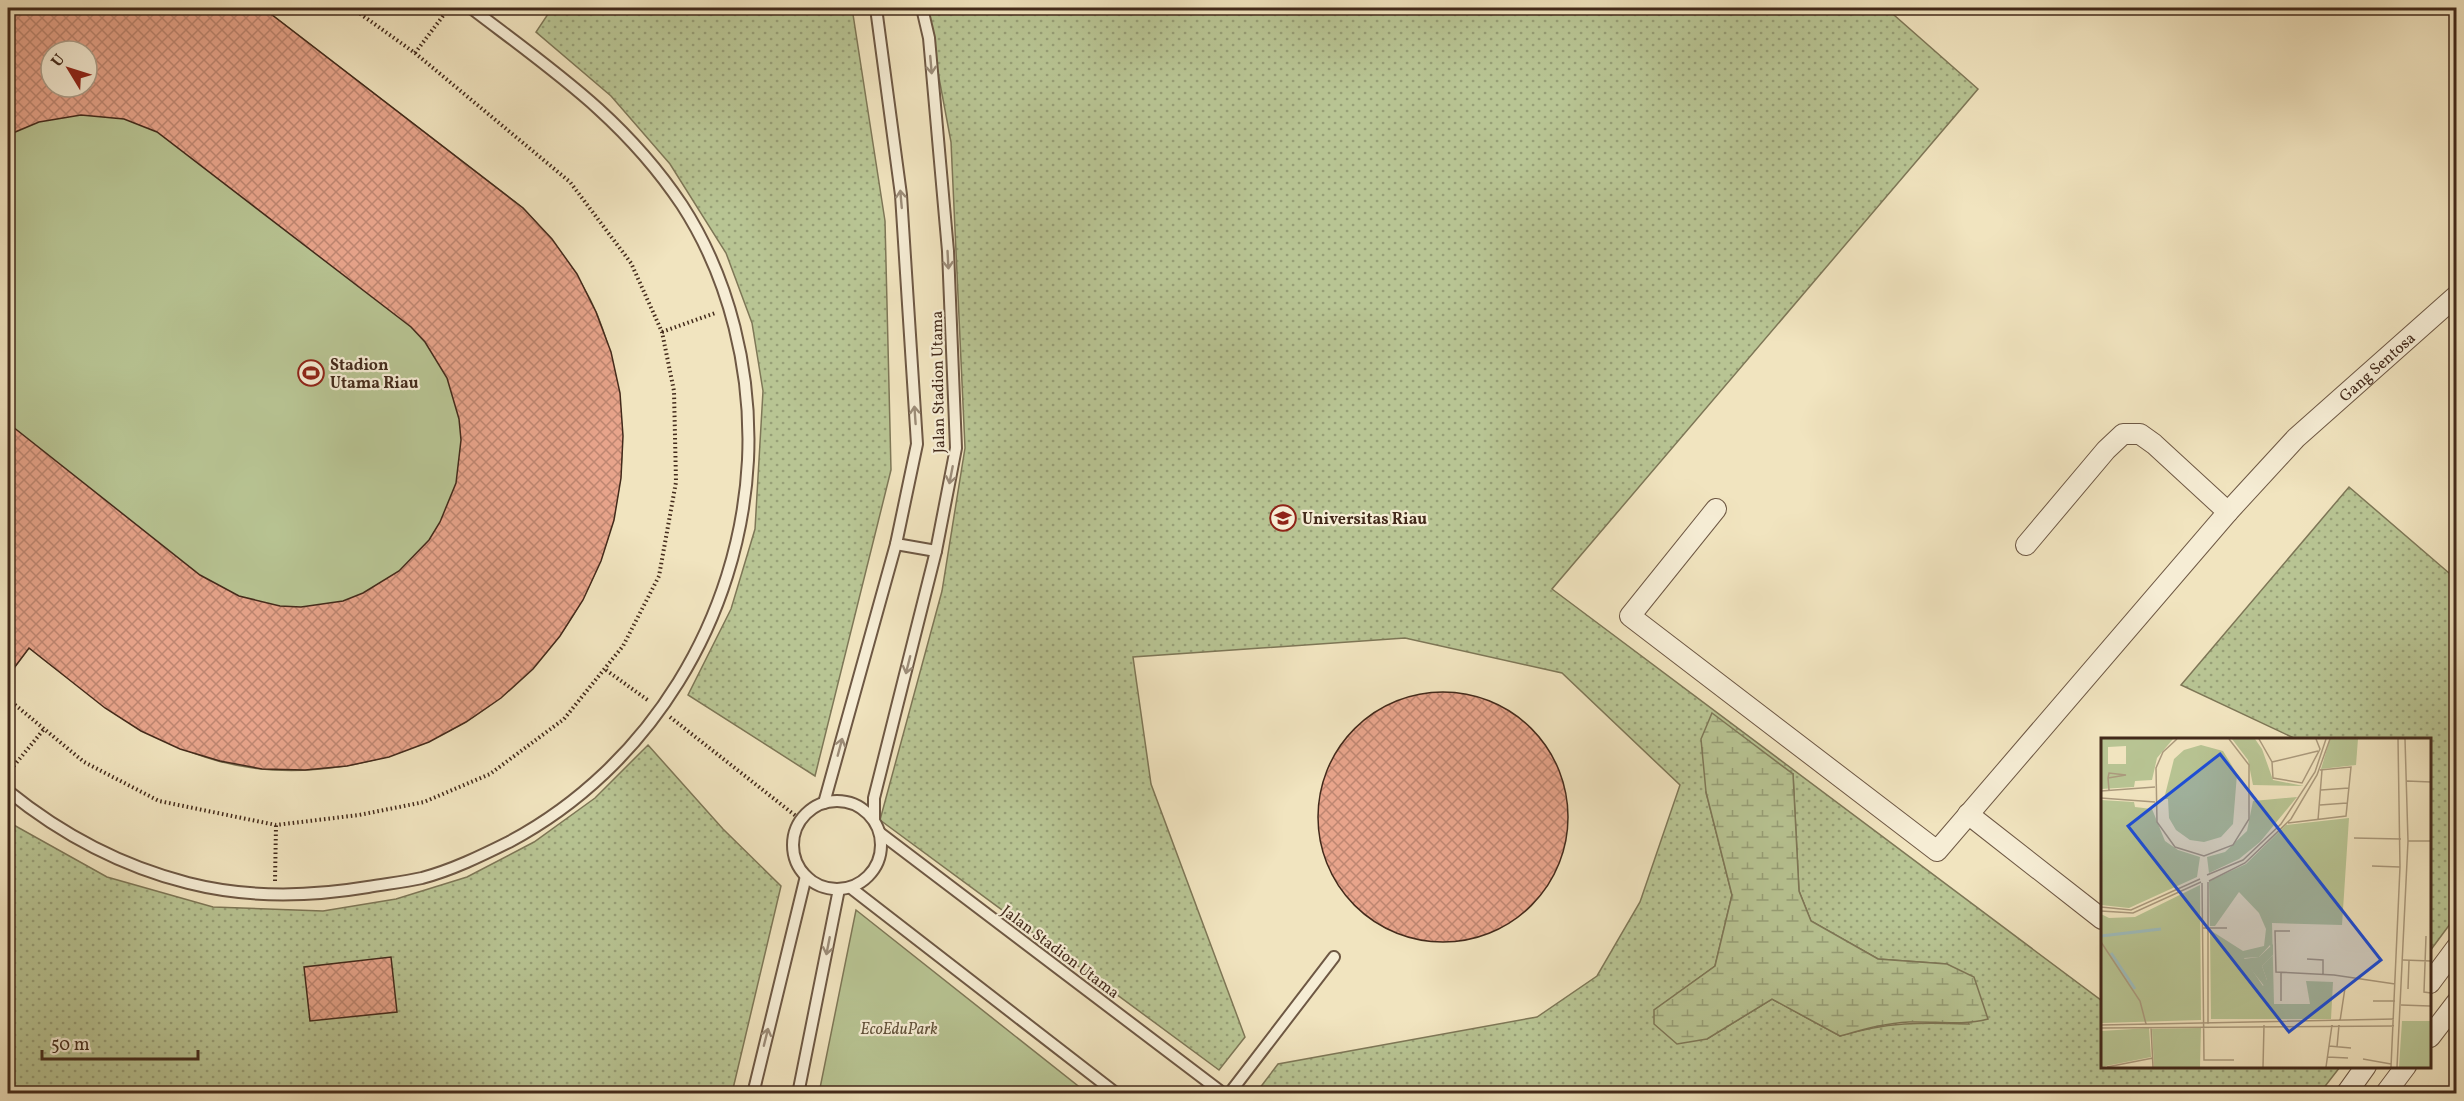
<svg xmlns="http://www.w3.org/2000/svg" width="2464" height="1101" viewBox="0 0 2464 1101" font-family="Vollkorn,serif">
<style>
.grass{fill:url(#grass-dots);stroke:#7e7757;stroke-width:1.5;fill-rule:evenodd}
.wetland{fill:url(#wetland-marsh);stroke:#7e7757;stroke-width:1.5}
.park{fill:#b8c493;stroke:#7e7757;stroke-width:1.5;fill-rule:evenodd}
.building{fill:url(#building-cross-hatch);stroke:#432a1b;stroke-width:1.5;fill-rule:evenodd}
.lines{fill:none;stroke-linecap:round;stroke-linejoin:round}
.lane-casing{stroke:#6e5844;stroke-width:14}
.street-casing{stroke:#6e5844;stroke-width:22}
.path{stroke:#432a1b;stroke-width:4;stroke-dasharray:1.5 3;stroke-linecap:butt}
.lane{stroke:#f6edd5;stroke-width:10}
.street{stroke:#f6edd5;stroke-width:20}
.oneway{stroke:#9c8c78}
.labels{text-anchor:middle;stroke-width:4.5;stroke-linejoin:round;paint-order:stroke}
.poi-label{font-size:16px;font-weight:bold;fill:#432a1b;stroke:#f6edd5;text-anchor:start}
.street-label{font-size:16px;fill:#432a1b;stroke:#f6edd5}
.park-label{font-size:16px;font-style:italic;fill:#605039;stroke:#f6edd5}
.inset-river{fill:none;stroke:#9ebcbb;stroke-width:3}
.inset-road{fill:none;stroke:#ab9a7d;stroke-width:1.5}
.view{fill:#1d4ed8;fill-opacity:0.15;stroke:#1d4ed8;stroke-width:3}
.inset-edge{fill:none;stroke:#432a1b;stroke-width:3}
</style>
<defs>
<pattern id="grass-dots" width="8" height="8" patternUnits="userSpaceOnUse" patternTransform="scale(1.5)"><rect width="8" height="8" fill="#b8c493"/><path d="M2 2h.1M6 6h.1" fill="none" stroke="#979f77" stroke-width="1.8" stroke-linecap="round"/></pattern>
<pattern id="wetland-marsh" width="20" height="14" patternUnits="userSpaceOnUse" patternTransform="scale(1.5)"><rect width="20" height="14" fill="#b8c493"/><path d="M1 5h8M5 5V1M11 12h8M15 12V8" fill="none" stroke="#979f77"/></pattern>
<pattern id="building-cross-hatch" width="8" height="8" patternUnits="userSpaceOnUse" patternTransform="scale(1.5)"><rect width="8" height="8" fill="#e8a48b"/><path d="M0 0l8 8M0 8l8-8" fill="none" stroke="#be8671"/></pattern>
</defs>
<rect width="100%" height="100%" fill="#f1e4bf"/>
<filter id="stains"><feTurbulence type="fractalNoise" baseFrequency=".00333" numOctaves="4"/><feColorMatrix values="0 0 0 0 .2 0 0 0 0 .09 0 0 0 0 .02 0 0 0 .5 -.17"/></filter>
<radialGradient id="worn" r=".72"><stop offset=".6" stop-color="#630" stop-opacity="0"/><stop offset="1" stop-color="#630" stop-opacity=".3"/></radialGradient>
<!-- grass -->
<g class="grass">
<polygon points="552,8 852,8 885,221 891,470 815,776 688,695 731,609 755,529 763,391 752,323 726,253 670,164 611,96 536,32"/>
<path d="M 926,8 L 1886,8 L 1978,89 L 1552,589 L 2102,1001 L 2102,1066 L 2340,1067 L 2319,1094 L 1256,1093 L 1278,1064 L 1537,1017 L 1597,976 L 1640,902 L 1680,785 L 1562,673 L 1405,638 L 1133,657 L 1151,784 L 1245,1037 L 1219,1070 L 880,820 L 942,591 L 965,448 L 951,142 ZM 1793,774 L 1799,891 L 1811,921 L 1878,959 L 1947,964 L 1969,1024 C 1920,1022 1887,1022 1840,1036 L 1772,999 L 1707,1039 L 1655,1010 L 1715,966 L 1732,895 L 1706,792 Z"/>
<polygon points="2349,487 2456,579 2456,916 2430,951 2430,740 2296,739 2181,685"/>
<polygon points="648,745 723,829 781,886 732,1093 8,1093 8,829 12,824 107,877 213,907 323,911 396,899 467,877 534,842 595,798"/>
</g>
<!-- wetland -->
<path class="wetland" d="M 1712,713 L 1793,774 L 1799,891 L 1811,921 L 1878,959 L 1947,964 L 1974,977 L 1988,1019 C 1961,1026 1936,1021 1909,1022 C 1885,1023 1862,1030 1840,1036 L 1772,999 L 1707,1039 L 1677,1044 L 1654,1024 L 1654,1010 L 1715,966 L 1732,895 L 1706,792 L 1701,739 Z"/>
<!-- park -->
<g class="park">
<path d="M 8,8 L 263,8 L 523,208 C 553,240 580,274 597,314 C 667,487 586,683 409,749 C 349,771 281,778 218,761 C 145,741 88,694 29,648 L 8,676 ZM 51,51 L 87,51 L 87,87 L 51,87 Z"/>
<polygon points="856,910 1087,1093 819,1093"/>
</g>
<!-- building -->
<g class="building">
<path d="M 8,8 L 263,8 L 523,208 L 552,239 L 577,274 L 596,312 L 611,352 L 620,393 L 623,436 L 621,478 L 614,520 L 601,561 L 583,600 L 560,636 L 533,669 L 501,698 L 466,722 L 429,742 L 389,757 L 347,766 L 305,770 L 262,769 L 220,761 L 180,749 L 141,731 L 105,708 L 29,648 L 8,676 L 8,423 L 200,575 L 239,596 L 280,606 L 301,607 L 343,601 L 363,593 L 399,571 L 429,540 L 440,522 L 456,483 L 461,440 L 459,419 L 447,378 L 425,342 L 411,327 L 157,132 L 124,119 L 81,115 L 39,122 L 8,135 ZM 51,51 L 87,51 L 87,87 L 51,87 Z"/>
<circle cx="1443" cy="817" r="125"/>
<polygon points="391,957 397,1012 310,1021 304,967"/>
</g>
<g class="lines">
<!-- lane casing -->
<g class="lane-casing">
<g id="lane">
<polyline points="896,544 936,551"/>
<path d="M 8,791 C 61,834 121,866 188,883 C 247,898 308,897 368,887 C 385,884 404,882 422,878 C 452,870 481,856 509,842 C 650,767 740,618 748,460 C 752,372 730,279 682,205 C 624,118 552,70 471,8"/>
<circle cx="837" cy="845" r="44"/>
<polyline points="824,803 896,544 917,444 901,195 876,8"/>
<polyline points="874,820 874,798 936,551 956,448 948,251 929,38 922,8"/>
<polyline points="880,833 1224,1094"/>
<polyline points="851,888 1117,1094"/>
<polyline points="753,1094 806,876"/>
<polyline points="798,1094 839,889"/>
<polyline points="1229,1094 1334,957"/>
</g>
</g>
<!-- street casing -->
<g class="street-casing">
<g id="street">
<path id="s1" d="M 1716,509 L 1630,616 L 1937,851 L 2228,512 L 2296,438 L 2456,296"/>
<polyline points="2026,545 2106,450 2123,434 2140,434 2154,444 2228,512"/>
<polyline points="1968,814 2102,919"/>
<polyline points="2430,983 2456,948"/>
<polyline points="2430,1037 2456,1003"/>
<polyline points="2346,1094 2366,1066"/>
<polyline points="2385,1094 2406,1066"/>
</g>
</g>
<!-- path -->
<g class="path">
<polyline points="415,53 449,8"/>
<polyline points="662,332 715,313"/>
<polyline points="606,670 649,701"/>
<polyline points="8,699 84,762 159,801 276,825 359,815 424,802 490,774 564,719 623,646 659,576 676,482 674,391 662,332 631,263 570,182 415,53 352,8"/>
<polyline points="670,717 801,820"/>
<polyline points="8,773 44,729"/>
<polyline points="275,881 276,825"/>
</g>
<!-- lane -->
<use href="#lane" class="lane"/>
<!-- street -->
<use href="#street" class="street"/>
</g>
<!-- one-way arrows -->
<defs><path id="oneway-shaft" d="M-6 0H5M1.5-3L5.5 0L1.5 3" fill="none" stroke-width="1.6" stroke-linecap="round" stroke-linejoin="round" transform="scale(1.5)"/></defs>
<g class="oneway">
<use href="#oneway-shaft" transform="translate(931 65) rotate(85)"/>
<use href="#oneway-shaft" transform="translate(901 199) rotate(-95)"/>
<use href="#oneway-shaft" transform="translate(948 260) rotate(87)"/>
<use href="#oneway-shaft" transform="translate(915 415) rotate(-94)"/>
<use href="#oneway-shaft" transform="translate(951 475) rotate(101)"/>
<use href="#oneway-shaft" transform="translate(908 665) rotate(104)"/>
<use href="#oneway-shaft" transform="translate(840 747) rotate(-75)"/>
<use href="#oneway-shaft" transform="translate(828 946) rotate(101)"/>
<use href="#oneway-shaft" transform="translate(766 1037) rotate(-76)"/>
</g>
<!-- icons -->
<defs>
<g id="stadium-ring" transform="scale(1.35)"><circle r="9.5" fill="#f6edd5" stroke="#8f2418" stroke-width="1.5"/><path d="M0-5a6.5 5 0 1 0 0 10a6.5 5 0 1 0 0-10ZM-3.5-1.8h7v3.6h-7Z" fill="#8f2418"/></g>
<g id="university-ring" transform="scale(1.35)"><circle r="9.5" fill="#f6edd5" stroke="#8f2418" stroke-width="1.5"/><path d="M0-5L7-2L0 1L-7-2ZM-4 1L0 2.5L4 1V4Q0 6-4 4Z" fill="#8f2418"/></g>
</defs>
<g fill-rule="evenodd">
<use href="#stadium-ring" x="311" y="373"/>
<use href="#university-ring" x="1283" y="518"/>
</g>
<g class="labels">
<!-- poi labels -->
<g class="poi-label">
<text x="330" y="370">Stadion<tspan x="330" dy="18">Utama Riau</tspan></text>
<text x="1302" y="524">Universitas Riau</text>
</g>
<!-- street labels -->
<g class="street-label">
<text dy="6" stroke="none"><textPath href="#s1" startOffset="1179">Gang Sentosa</textPath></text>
<text transform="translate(937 382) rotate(-91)" y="6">Jalan Stadion Utama</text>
<text transform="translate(1061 951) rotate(37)" y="6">Jalan Stadion Utama</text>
</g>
<!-- park labels -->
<g class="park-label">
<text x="899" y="1034">EcoEduPark</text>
</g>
</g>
<!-- overview -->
<g transform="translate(2101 738)">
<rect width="330" height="330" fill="#f1e4bf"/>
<path d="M 0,1 L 72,1 L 56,20 L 51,42 L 34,43 L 33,49 L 0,51 ZM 25,8 L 25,26 L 7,26 L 7,9 ZM 131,1 L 154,1 L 161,11 L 172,42 L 203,48 L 152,47 L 147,22 ZM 229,1 L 257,1 L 255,27 L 220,31 ZM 196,59 L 159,104 L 138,121 L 108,135 L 106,119 L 124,114 L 146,93 L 152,63 ZM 0,62 L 33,64 L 34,69 L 51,71 L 64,103 L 77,112 L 99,119 L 96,139 L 28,170 L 0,167 ZM 248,80 L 241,187 L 171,185 L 173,266 L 209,266 L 205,243 L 232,244 L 230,281 L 110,281 L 109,192 L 142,213 L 163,208 L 165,191 L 158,175 L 138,154 L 114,188 L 109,188 L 108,143 L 145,126 L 185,87 ZM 169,207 L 172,217 L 161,228 L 166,242 L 162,248 L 143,220 L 158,219 ZM 48,290 L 50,319 L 0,329 L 0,293 Z" fill="#b8c493" fill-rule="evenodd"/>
<path d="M 301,283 L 330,283 L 330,329 L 298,329 ZM 100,290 L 99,329 L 53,329 L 51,291 Z" fill="#b8c493"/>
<path d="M 172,206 L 172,217 L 161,228 L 167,245 L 164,249 L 142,221 L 158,219 Z" fill="#b8c493"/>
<path d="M 100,7 L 122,13 L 136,36 L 132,86 L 120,99 L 103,104 L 89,102 L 75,92 L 68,80 L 67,61 L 63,61 L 73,21 L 83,12 ZM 25,107 L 37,111 L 45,120 L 46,139 L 34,152 L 9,152 L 3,146 L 2,121 L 13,110 ZM 99,147 L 100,282 L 0,285 L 0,176 L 8,180 L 34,179 Z" fill="#b8c493"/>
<path class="inset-river" d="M 0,198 L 60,191M 10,215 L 34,251"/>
<path class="inset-road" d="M 76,1 L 62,14 L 55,30 L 56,84 L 74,109 L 103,118 L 132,107 L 148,81 L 148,27 L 128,1M 158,1 L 171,24 L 172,40 L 201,45 L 219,11 L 215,1M 171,24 L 217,13M 7,40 L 25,37 L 8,35 L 7,40 L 8,52M 306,43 L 330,44M 220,52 L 248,50M 0,53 L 54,49M 0,60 L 54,64M 219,67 L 246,65M 217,82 L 221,32M 187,85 L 245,78 L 250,29 L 219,32M 253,100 L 300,101M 307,103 L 330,103M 271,128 L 299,129M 106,137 L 142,122 L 180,86 L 214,34 L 225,1M 108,143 L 144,125 L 190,81 L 216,37 L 229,1M 101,145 L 103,322 L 133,322M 0,169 L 30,172 L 99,141M 0,173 L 32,175 L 100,144M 101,190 L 126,190M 189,193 L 174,193 L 175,234 L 233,237 L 294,246M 325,198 L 323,254 L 330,255M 0,204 L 39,263 L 45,286M 206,221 L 222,222 L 222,236M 302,222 L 330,223M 180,234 L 180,263M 307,251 L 308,223M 272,263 L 294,263M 300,267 L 329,268M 239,283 L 244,250M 107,286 L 107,144M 0,287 L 293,281M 50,289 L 52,329M 0,290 L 293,288M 228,308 L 250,310M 236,309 L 238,287M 226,319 L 247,320M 262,321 L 290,326M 6,329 L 52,320M 162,329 L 163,287M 225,329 L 231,287M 290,329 L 299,129 L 297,1M 296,329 L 307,103 L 304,1"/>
<path class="view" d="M 119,16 L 280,222 L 188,294 L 27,88 Z"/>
<rect width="330" height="330" class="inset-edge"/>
</g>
<!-- margin -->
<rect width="2464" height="1101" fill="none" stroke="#f1e4bf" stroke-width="30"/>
<rect x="9" y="9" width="2446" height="1083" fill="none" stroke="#432a1b" stroke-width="3"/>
<rect x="15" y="15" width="2434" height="1071" fill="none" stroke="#432a1b" stroke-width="1.5"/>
<!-- north arrow -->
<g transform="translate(69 69) rotate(308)"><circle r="28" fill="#f6edd5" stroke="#ae9f8b" stroke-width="1.5"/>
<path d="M0-4.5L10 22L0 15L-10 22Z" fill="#8f2418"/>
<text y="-9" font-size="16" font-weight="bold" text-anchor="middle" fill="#432a1b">U</text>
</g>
<!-- scale -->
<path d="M42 1050v9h156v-9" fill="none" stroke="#432a1b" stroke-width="3"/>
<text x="51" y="1050" font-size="18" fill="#432a1b" stroke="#f6edd5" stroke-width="4.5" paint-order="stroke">50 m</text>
<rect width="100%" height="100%" filter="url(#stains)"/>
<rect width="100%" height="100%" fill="url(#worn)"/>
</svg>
